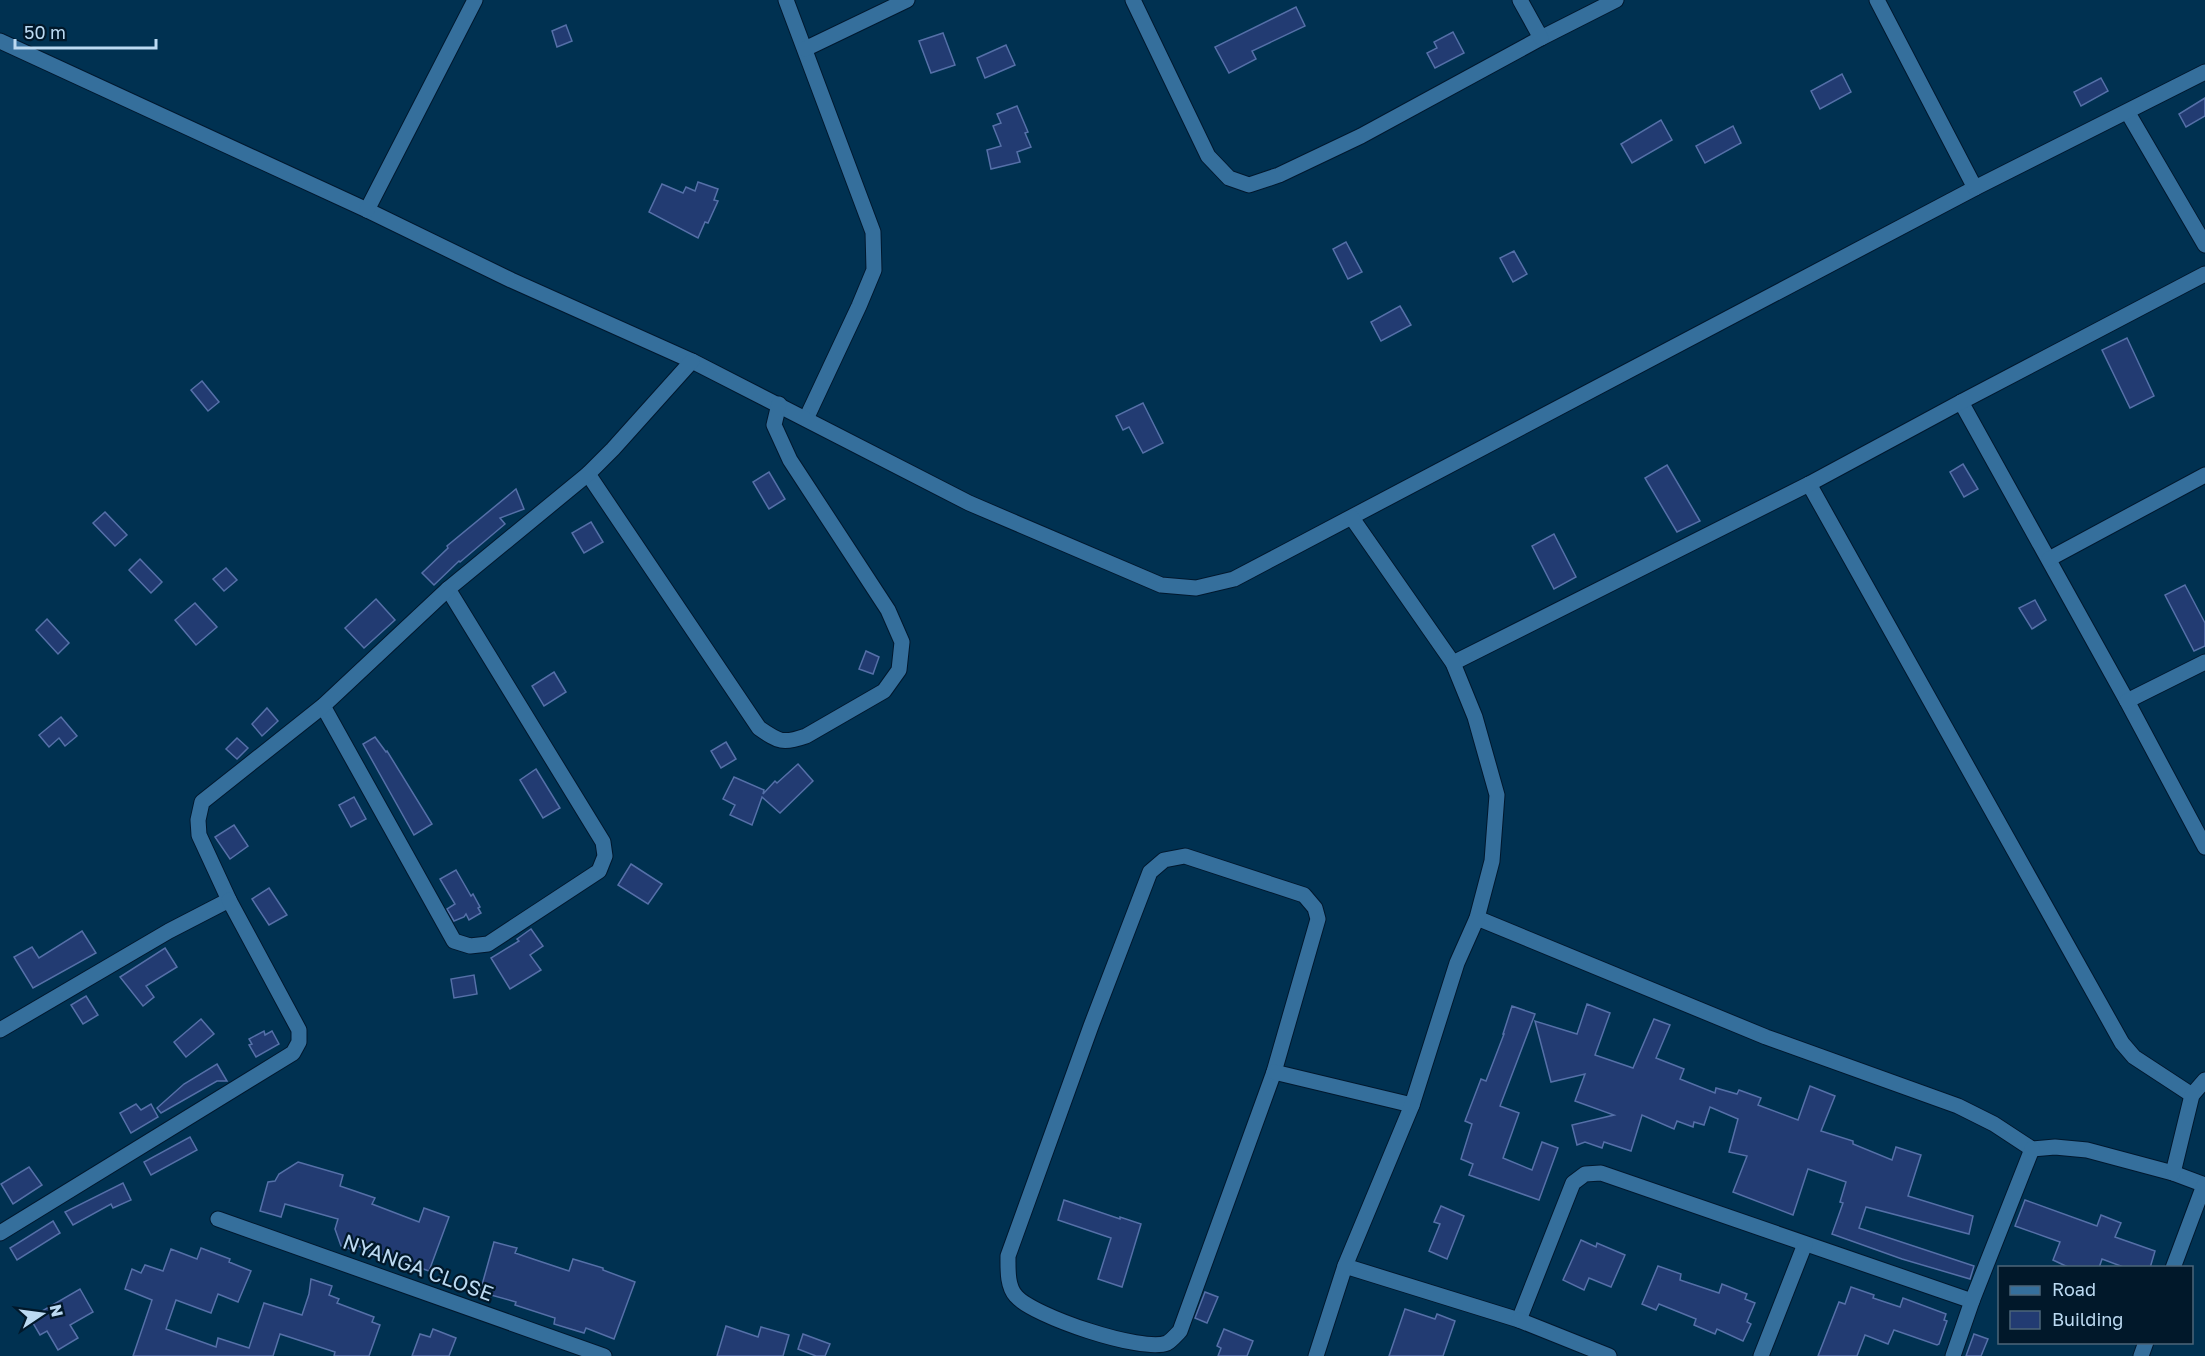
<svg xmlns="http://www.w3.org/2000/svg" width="2205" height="1356" viewBox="0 0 2205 1356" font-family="'Golos Text',sans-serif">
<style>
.building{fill:#223b72;stroke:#5570a8;stroke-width:1.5}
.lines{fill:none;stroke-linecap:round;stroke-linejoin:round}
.minor-casing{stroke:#00182e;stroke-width:17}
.tertiary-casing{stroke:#00182e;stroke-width:17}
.minor{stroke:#356f9c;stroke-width:15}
.tertiary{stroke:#356f9c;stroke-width:15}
.labels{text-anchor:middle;stroke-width:4.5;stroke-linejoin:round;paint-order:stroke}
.street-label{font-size:21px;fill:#bcdaf2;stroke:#01182a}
</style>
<rect width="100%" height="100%" fill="#003151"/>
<!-- building -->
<g class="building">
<polygon points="1296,7 1305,26 1252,51 1256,59 1229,73 1215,47"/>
<polygon points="566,25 572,41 557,47 552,31"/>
<polygon points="1453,32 1464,53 1435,68 1427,53 1437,48 1434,42"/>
<polygon points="943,33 955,65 931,73 919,41"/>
<polygon points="1006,45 1015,65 985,78 977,58"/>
<polygon points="1842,74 1851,92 1820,109 1811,91"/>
<polygon points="2101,78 2108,91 2081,106 2074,92"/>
<polygon points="2205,98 2205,116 2186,127 2179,114"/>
<polygon points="1017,106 1028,132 1025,133 1031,147 1017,152 1020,162 991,169 987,150 1001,146 993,126 1001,123 997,114"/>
<polygon points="1661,120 1672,140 1632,163 1621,144"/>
<polygon points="1733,126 1741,143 1705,163 1696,146"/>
<polygon points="698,182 718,189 714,200 718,201 708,223 705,222 698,238 649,212 662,184 683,193 686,187 695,191"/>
<polygon points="1346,242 1362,272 1348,279 1333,249"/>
<polygon points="1514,251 1527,274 1513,282 1500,258"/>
<polygon points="1400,306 1411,325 1381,341 1371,322"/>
<polygon points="2127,338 2154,396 2130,408 2102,350"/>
<polygon points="202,381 219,402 208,411 191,390"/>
<polygon points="1143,403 1163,443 1143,453 1129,427 1123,430 1116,416"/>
<polygon points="1963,464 1978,489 1964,497 1950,472"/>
<polygon points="1667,465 1700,521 1677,532 1645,478"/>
<polygon points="769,472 785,499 769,509 753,482"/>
<polygon points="516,489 524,509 500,518 505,524 460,562 459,561 434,585 422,573 448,548 447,546"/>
<polygon points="105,512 127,535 115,546 93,523"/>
<polygon points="591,522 603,542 584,553 572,533"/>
<polygon points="1554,534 1576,577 1554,589 1532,546"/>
<polygon points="140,559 162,582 151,593 129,570"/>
<polygon points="226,568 237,580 224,591 213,579"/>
<polygon points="2185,585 2205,623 2205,646 2194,651 2165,595"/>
<polygon points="376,599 395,620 364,648 345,628"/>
<polygon points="2035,600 2046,620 2032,629 2019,608"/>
<polygon points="195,603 217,627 196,645 175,620"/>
<polygon points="47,619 69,643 58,654 36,630"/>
<polygon points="866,651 879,657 873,674 859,669"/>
<polygon points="554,672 566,692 544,706 532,686"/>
<polygon points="267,708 278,721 262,736 252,724"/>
<polygon points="61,717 77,736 65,746 59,738 49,747 39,735"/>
<polygon points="375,737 386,752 387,751 432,824 414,835 363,744"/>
<polygon points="237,738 248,748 237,759 226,749"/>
<polygon points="726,742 736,759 721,768 711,751"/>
<polygon points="798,764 813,781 780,813 762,797 752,825 730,815 735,805 723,799 734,777 764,790 763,794 775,781 777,783"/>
<polygon points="536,769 560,808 543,818 520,780"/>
<polygon points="354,797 366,819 351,827 339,805"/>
<polygon points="234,825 248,846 230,859 215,837"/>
<polygon points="631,864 662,884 648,904 618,885"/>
<polygon points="456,870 471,896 473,894 480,907 478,908 481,913 469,920 466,914 464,917 454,921 447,909 455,904 440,879"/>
<polygon points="269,888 287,915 269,925 252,899"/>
<polygon points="531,929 543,946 530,955 541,970 510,989 491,958 519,941 517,939"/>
<polygon points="82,931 96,953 33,988 14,957 32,947 39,958"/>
<polygon points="165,948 177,967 146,986 154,997 143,1006 120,977"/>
<polygon points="474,975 477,994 454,998 451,979"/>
<polygon points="86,996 98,1015 83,1024 71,1005"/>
<polygon points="1587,1004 1610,1013 1595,1055 1633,1068 1654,1019 1670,1025 1656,1058 1684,1069 1680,1079 1715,1093 1716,1088 1737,1094 1739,1090 1761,1098 1758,1105 1798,1120 1810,1086 1835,1096 1821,1131 1853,1141 1853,1144 1892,1160 1896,1147 1921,1155 1908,1196 1973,1216 1969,1234 1866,1207 1859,1228 1974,1266 1970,1279 1902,1259 1832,1234 1843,1203 1840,1202 1846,1182 1808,1169 1793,1215 1733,1192 1747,1156 1729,1152 1738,1119 1710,1107 1704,1125 1694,1122 1693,1127 1677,1121 1674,1129 1642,1115 1631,1151 1604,1142 1602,1148 1585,1142 1577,1145 1572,1125 1614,1115 1575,1101 1585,1074 1551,1082 1535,1021 1577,1034"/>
<polygon points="1512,1006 1535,1014 1500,1106 1519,1113 1503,1158 1532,1170 1542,1142 1558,1148 1539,1200 1469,1175 1473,1164 1461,1159 1472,1124 1465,1121 1481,1079 1486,1081 1504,1034 1503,1034"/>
<polygon points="201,1019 214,1034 186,1057 174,1042"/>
<polygon points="264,1031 265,1035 272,1031 279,1044 256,1057 249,1045 252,1044 249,1039"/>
<polygon points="217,1064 227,1081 217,1081 161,1113 157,1108 184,1084"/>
<polygon points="136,1104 141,1110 151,1104 158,1117 131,1133 120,1113"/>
<polygon points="190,1137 197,1150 151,1175 144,1162"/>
<polygon points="298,1162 343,1175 340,1186 375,1198 372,1204 419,1222 424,1208 449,1217 429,1271 358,1246 356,1251 341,1246 335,1229 338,1219 285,1204 281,1217 260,1211 268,1182 275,1181 279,1174"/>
<polygon points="29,1167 42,1185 13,1204 1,1184"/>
<polygon points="123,1183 131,1200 113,1208 111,1204 73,1225 65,1212"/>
<polygon points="1064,1200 1120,1219 1120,1217 1141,1224 1122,1287 1098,1279 1111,1238 1058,1220"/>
<polygon points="2025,1200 2097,1226 2101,1215 2121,1223 2115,1237 2155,1251 2150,1268 2126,1268 2102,1259 2099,1268 2070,1268 2053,1260 2060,1242 2015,1226"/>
<polygon points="1441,1206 1464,1216 1447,1259 1429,1251 1440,1224 1434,1222"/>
<polygon points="53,1221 60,1233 17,1260 10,1248"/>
<polygon points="1581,1240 1596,1247 1597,1243 1625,1255 1611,1287 1589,1278 1584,1290 1563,1280"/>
<polygon points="494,1242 517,1248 515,1253 569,1271 573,1259 603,1268 603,1270 635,1282 614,1339 586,1328 584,1333 554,1324 555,1318 515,1305 516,1302 480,1292"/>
<polygon points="201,1248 230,1259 229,1262 251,1271 238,1302 218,1294 211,1313 176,1300 166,1329 216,1347 218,1338 249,1348 264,1303 302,1315 309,1294 311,1279 332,1286 329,1295 339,1299 337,1303 374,1317 372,1322 380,1325 369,1356 334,1356 335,1352 280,1334 273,1356 133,1356 152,1300 125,1289 132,1269 141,1273 145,1265 163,1271 171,1249 197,1259"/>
<polygon points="1658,1266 1681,1274 1680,1280 1719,1293 1722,1284 1747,1294 1745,1299 1755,1303 1747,1322 1751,1324 1743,1341 1717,1329 1715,1334 1694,1325 1696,1319 1659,1304 1656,1310 1642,1304"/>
<polygon points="1851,1287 1874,1295 1873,1298 1900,1307 1903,1298 1946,1314 1944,1320 1947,1321 1939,1344 1937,1345 1894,1330 1888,1344 1865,1335 1857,1356 1818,1356 1839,1302 1845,1304"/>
<polygon points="80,1289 93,1312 70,1325 78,1338 58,1350 47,1331 40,1335 30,1318"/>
<polygon points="1205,1292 1218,1297 1207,1323 1195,1318"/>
<polygon points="1405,1309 1435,1319 1437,1314 1455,1321 1443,1356 1389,1356"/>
<polygon points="726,1326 758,1337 761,1327 789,1335 783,1356 717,1356"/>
<polygon points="433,1329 456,1338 449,1356 412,1356 420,1334 430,1337"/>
<polygon points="1224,1329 1253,1341 1247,1356 1218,1356 1221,1348 1217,1346"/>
<polygon points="803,1334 830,1344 825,1356 816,1356 798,1349"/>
<polygon points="1974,1334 1988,1339 1981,1356 1966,1356"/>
</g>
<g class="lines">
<!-- minor casing -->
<g class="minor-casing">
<g id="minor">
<polyline points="786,0 873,232 874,270 859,306 806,419"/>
<polyline points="1133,0 1208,156 1229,178 1249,185 1279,175 1361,136 1541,38 1616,0"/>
<polyline points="1520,0 1541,38"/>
<polyline points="0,41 367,210 511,280 692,361 969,503 1161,585 1196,588 1234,579 1975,188"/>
<polyline points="805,49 907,0"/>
<polyline points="2128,113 2205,245"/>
<polyline points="367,210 475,0"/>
<polyline points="1961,402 2127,701 2205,847"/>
<path d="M 588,474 L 759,728 C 779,742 783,744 806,736 L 884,691 L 899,670 L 902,642 L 888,610 L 790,460 L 774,425 L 779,404"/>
<polyline points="1809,484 2122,1043 2134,1057 2192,1095"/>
<polyline points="2049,559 2205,475"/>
<polyline points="1453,663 1809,484 1961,402 2205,274"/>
<polyline points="2127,701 2205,662"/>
<polyline points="323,706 454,941 470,946 488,944 599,871 605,856 603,842 448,589"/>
<path d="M 1185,856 L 1304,895 L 1315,908 L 1318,919 L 1274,1072 L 1180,1331 C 1177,1334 1171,1341 1167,1343 C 1142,1353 1033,1316 1016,1296 C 1007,1286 1008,1269 1008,1256 L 1091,1026 L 1150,872 L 1164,860 Z"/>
<polyline points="1477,918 1766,1037 1958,1106 1994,1124 2032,1149 2055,1147 2087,1150 2173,1173 2205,1185"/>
<polyline points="0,1030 169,931 229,900 199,835 198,820 202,802 323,706 448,589 588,474 613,449 692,361"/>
<polyline points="1274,1072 1412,1105"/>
<polyline points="2173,1173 2192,1095 2205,1080"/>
<polyline points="218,1219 604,1356"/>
<polyline points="0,1233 293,1053 299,1042 299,1030 229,900"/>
<polyline points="1345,1266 1519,1320 1573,1183 1585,1174 1601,1173 1972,1301"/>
<polyline points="2173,1268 2204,1185"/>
<polyline points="1519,1320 1609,1356"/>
<polyline points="1316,1356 1345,1266 1412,1105 1457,963 1477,918 1492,861 1497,795 1475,717 1453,663 1352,518"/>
<polyline points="1761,1356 1805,1244"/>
<polyline points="1953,1356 1972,1301 2032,1149"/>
<polyline points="2141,1356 2146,1342"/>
</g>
</g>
<!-- tertiary casing -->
<g class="tertiary-casing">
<polyline id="tertiary" points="1877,0 1975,188 2205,72"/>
</g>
<!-- minor -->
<use href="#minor" class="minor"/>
<!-- tertiary -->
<use href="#tertiary" class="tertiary"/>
</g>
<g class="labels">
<!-- street labels -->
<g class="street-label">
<text transform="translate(418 1268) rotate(20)" y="7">NYANGA CLOSE</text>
</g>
</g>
<!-- legend -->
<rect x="1998" y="1266" width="195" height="78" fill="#01182a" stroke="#4c667a" stroke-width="1.5"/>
<rect x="2010" y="1286" width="30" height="9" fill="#356f9c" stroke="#4c667a" stroke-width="1.5"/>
<text x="2052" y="1296" font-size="18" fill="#bcdaf2">Road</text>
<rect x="2010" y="1311" width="30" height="18" fill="#223b72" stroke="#4c667a" stroke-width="1.5"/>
<text x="2052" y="1326" font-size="18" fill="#bcdaf2">Building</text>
<!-- north arrow -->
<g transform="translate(42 1314) rotate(77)" stroke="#01182a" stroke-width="4.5" paint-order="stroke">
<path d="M0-4.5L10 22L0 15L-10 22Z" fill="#bcdaf2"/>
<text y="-9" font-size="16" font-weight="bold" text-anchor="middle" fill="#bcdaf2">N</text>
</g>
<!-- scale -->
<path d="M15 39v9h141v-9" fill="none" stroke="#bcdaf2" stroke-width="3"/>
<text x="24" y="39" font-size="18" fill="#bcdaf2" stroke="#01182a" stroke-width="4.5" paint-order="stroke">50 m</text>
</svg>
